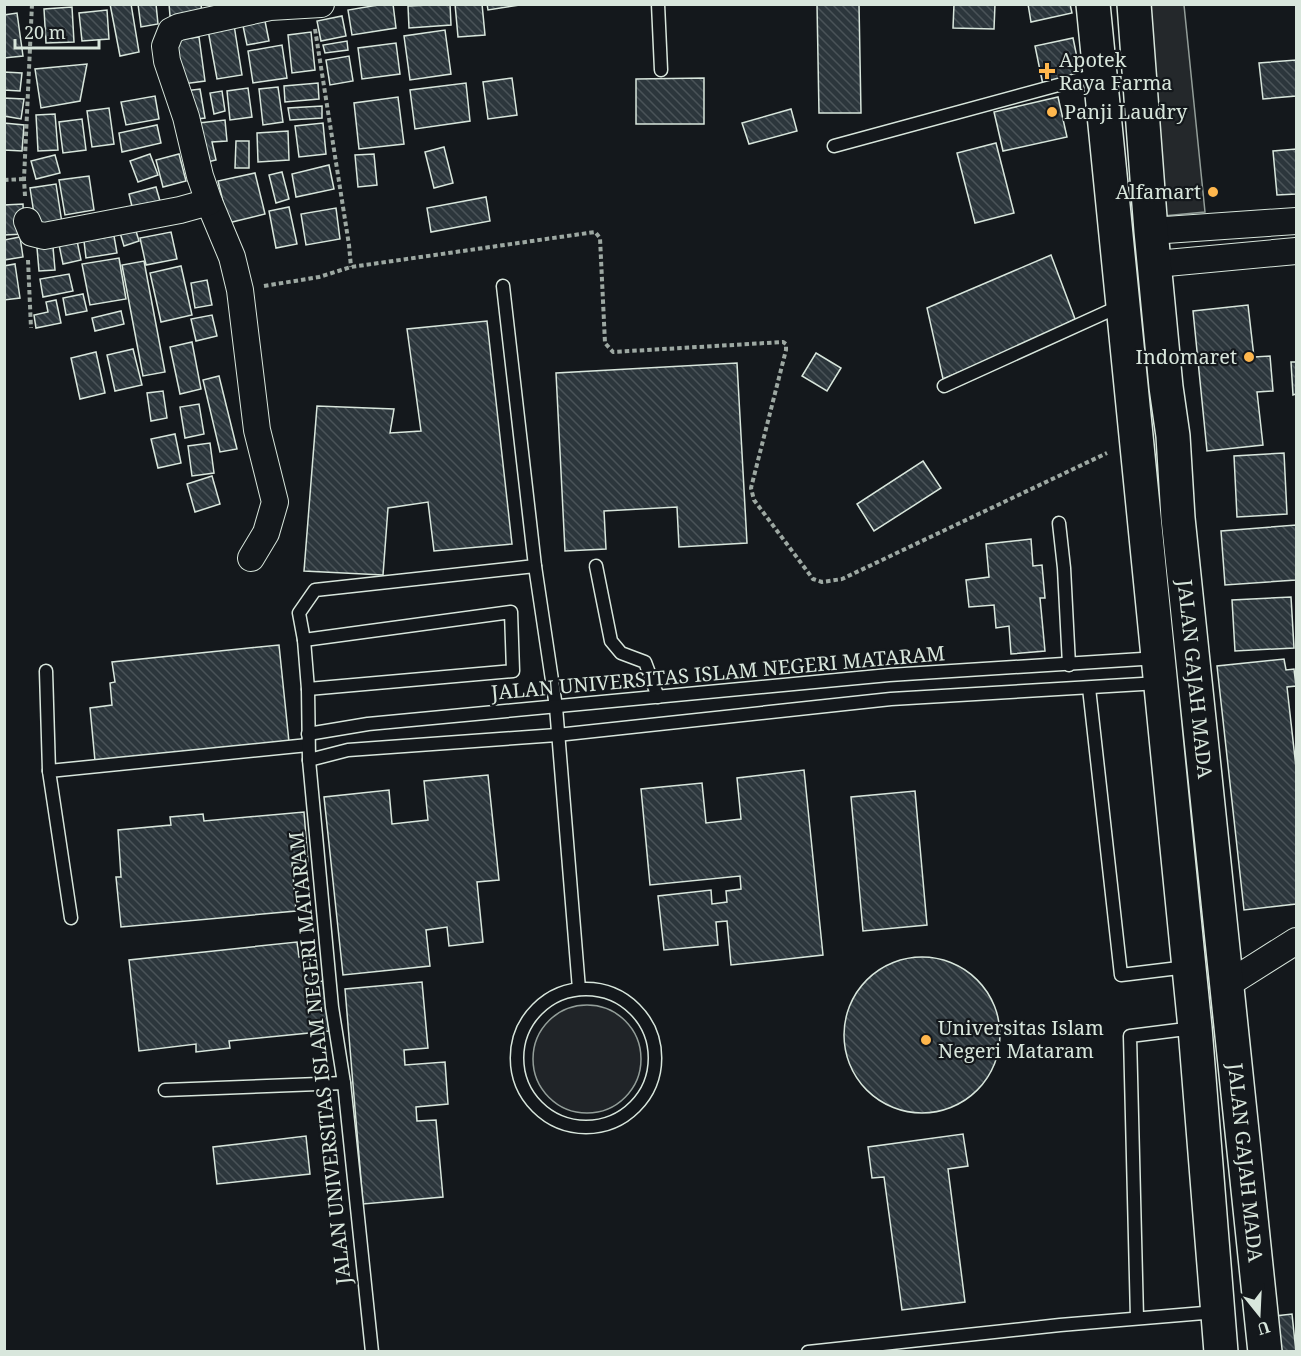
<svg xmlns="http://www.w3.org/2000/svg" width="1301" height="1356" viewBox="0 0 1301 1356" font-family="'Noto Serif',serif">
<style>
.green{fill:#202428;stroke:#939e99;stroke-width:1.5}
.parking{fill:#24282b;stroke:#939e99;stroke-width:1.5}
.building{fill:url(#building-back-hatch);stroke:#d8e6dc;stroke-width:1.5}
.lines{fill:none;stroke-linecap:round;stroke-linejoin:round}
.service-casing{stroke:#d8e6dc;stroke-width:15}
.minor-casing{stroke:#d8e6dc;stroke-width:28}
.secondary-casing{stroke:#d8e6dc;stroke-width:36}
.path{stroke:#9da8a2;stroke-width:4;stroke-dasharray:4.5 3;stroke-linecap:butt}
.service{stroke:#14181c;stroke-width:12}
.minor{stroke:#14181c;stroke-width:26}
.secondary{stroke:#14181c;stroke-width:33}
.poi-dot{fill:#ffb74d;stroke:#14181c;stroke-width:2}
.labels{text-anchor:middle;stroke-width:4.5;stroke-linejoin:round;paint-order:stroke}
.poi-label{font-size:20px;fill:#d8e6dc;stroke:#14181c;text-anchor:start}
.street-label{font-size:20px;fill:#d8e6dc;stroke:#14181c}
</style>
<defs>
<pattern id="building-back-hatch" width="6" height="6" patternUnits="userSpaceOnUse" patternTransform="scale(1.5)"><rect width="6" height="6" fill="#2c363c"/><path d="M-1 5l2 2M0 0l6 6M5-1l2 2" fill="none" stroke="#4a5358"/></pattern>
</defs>
<rect width="100%" height="100%" fill="#14181c"/>
<!-- green -->
<circle class="green" cx="587" cy="1059" r="54"/>
<!-- parking -->
<polygon class="parking" points="1141,5 1184,5 1205,212 1163,216"/>
<!-- building -->
<g class="building">
<polygon points="110,4 131,4 139,52 120,56"/>
<polygon points="138,4 156,4 158,24 141,27"/>
<polygon points="169,4 201,4 202,14 170,16"/>
<polygon points="384,4 393,4 396,28 352,35 348,10"/>
<polygon points="450,4 451,25 409,28 408,6"/>
<polygon points="455,4 482,4 485,35 458,37"/>
<polygon points="487,4 519,4 519,5 488,10"/>
<polygon points="817,4 859,4 861,113 819,113"/>
<polygon points="954,4 995,4 994,29 953,28"/>
<polygon points="1028,4 1070,4 1072,13 1031,22"/>
<polygon points="72,7 74,42 46,43 44,9"/>
<polygon points="107,10 109,39 82,41 79,13"/>
<polygon points="17,13 23,56 4,58 4,15"/>
<polygon points="264,16 269,41 247,45 242,21"/>
<polygon points="342,16 346,36 321,41 317,21"/>
<polygon points="234,25 242,75 217,79 208,30"/>
<polygon points="445,30 451,74 410,80 404,36"/>
<polygon points="311,32 315,70 292,73 288,35"/>
<polygon points="199,37 205,81 183,84 177,40"/>
<polygon points="1073,38 1081,77 1043,85 1035,46"/>
<polygon points="347,41 348,50 325,53 323,45"/>
<polygon points="396,43 400,74 362,79 358,48"/>
<polygon points="282,45 287,78 253,83 248,51"/>
<polygon points="349,56 353,81 330,85 326,60"/>
<polygon points="1296,60 1296,96 1263,99 1259,63"/>
<polygon points="87,64 80,101 41,108 35,69"/>
<polygon points="4,72 22,73 20,91 4,90"/>
<polygon points="512,78 517,115 488,119 483,82"/>
<polygon points="704,78 704,124 636,124 636,79"/>
<polygon points="318,83 319,99 285,102 284,86"/>
<polygon points="466,83 470,121 415,129 410,90"/>
<polygon points="278,87 283,122 263,125 259,89"/>
<polygon points="248,88 252,117 230,120 227,91"/>
<polygon points="200,89 205,118 189,120 185,91"/>
<polygon points="222,91 225,111 214,114 210,93"/>
<polygon points="155,96 159,119 126,125 121,102"/>
<polygon points="398,97 404,144 359,149 354,103"/>
<polygon points="1058,97 1067,137 1003,151 994,112"/>
<polygon points="4,98 24,99 21,119 4,116"/>
<polygon points="322,106 322,118 290,120 288,108"/>
<polygon points="109,108 114,144 92,147 87,111"/>
<polygon points="791,109 797,131 749,144 742,123"/>
<polygon points="55,114 58,150 38,151 36,115"/>
<polygon points="82,119 86,150 63,153 59,122"/>
<polygon points="225,120 227,141 212,142 216,160 199,164 190,124"/>
<polygon points="4,123 24,125 22,151 4,150"/>
<polygon points="323,123 326,154 299,157 295,126"/>
<polygon points="157,125 161,143 122,152 119,133"/>
<polygon points="288,131 289,160 258,162 257,133"/>
<polygon points="236,141 249,141 249,168 235,168"/>
<polygon points="996,143 1014,213 975,223 957,153"/>
<polygon points="444,147 453,183 434,188 425,152"/>
<polygon points="1296,149 1296,194 1277,195 1273,151"/>
<polygon points="150,154 158,175 138,182 130,161"/>
<polygon points="179,154 186,181 163,187 156,160"/>
<polygon points="374,154 377,185 358,187 355,155"/>
<polygon points="55,155 60,173 36,179 31,161"/>
<polygon points="329,165 334,189 296,197 292,174"/>
<polygon points="282,172 289,199 276,203 269,175"/>
<polygon points="255,173 265,214 228,223 218,181"/>
<polygon points="89,176 94,210 65,215 59,180"/>
<polygon points="56,184 62,223 36,227 30,188"/>
<polygon points="156,187 162,208 134,215 129,194"/>
<polygon points="486,197 490,221 431,232 427,208"/>
<polygon points="23,204 24,234 4,235 4,205"/>
<polygon points="289,207 297,244 276,248 269,211"/>
<polygon points="336,208 340,239 306,245 301,214"/>
<polygon points="133,221 139,241 124,246 118,226"/>
<polygon points="171,232 177,259 146,265 140,238"/>
<polygon points="76,236 81,260 63,264 58,240"/>
<polygon points="114,236 117,253 86,258 84,241"/>
<polygon points="20,237 23,257 4,260 4,240"/>
<polygon points="53,247 55,270 39,271 37,248"/>
<polygon points="1051,255 1075,319 1029,343 943,379 927,308"/>
<polygon points="119,258 126,299 90,305 82,264"/>
<polygon points="144,261 165,372 143,376 122,265"/>
<polygon points="15,264 20,298 4,300 4,266"/>
<polygon points="181,266 192,315 161,322 150,273"/>
<polygon points="69,274 73,291 43,297 40,279"/>
<polygon points="207,280 212,305 195,308 191,283"/>
<polygon points="83,294 87,311 66,315 63,298"/>
<polygon points="56,300 61,323 36,328 34,315 48,312 46,302"/>
<polygon points="1248,305 1254,357 1270,356 1273,391 1257,392 1263,445 1207,451 1193,311"/>
<polygon points="121,311 124,324 95,331 92,318"/>
<polygon points="212,315 217,336 196,341 191,319"/>
<polygon points="487,321 512,544 434,551 428,502 388,508 383,575 304,571 317,406 394,409 390,433 421,431 407,329"/>
<polygon points="192,342 201,389 180,394 170,347"/>
<polygon points="133,349 142,385 115,391 107,355"/>
<polygon points="96,352 105,393 80,399 71,358"/>
<polygon points="816,353 841,368 827,391 802,376"/>
<polygon points="1291,362 1296,362 1296,394 1293,395"/>
<polygon points="737,363 747,543 679,547 677,507 604,511 606,549 565,551 556,373"/>
<polygon points="219,376 237,449 220,452 203,380"/>
<polygon points="163,391 167,418 151,421 147,393"/>
<polygon points="199,404 204,434 185,438 180,407"/>
<polygon points="175,434 181,463 158,468 151,439"/>
<polygon points="210,443 214,473 192,476 188,446"/>
<polygon points="1284,453 1287,514 1237,517 1234,456"/>
<polygon points="923,461 941,488 874,531 857,504"/>
<polygon points="212,476 220,504 195,512 187,484"/>
<polygon points="1296,525 1296,580 1225,585 1221,531"/>
<polygon points="1031,539 1033,566 1042,565 1045,598 1040,598 1045,651 1011,654 1009,626 996,628 994,605 969,607 966,580 989,577 986,544"/>
<polygon points="1291,597 1294,648 1235,651 1232,600"/>
<polygon points="279,645 289,742 95,761 90,708 112,705 110,683 115,682 112,662"/>
<polygon points="1284,659 1286,670 1294,669 1296,686 1287,687 1296,767 1296,904 1244,910 1217,666"/>
<polygon points="804,770 823,955 731,965 727,921 716,922 718,945 664,950 658,896 711,890 712,904 727,902 726,891 741,889 740,876 650,885 641,789 702,783 706,823 741,819 737,778"/>
<polygon points="488,775 499,880 477,882 483,942 449,946 447,927 426,930 430,966 343,975 324,797 389,790 392,824 428,820 424,781"/>
<polygon points="915,791 927,925 863,931 851,797"/>
<polygon points="304,812 308,862 292,863 296,911 121,927 116,877 121,877 118,830 171,825 170,817 203,814 204,821"/>
<polygon points="297,942 299,957 310,956 313,982 323,981 329,1031 229,1041 230,1048 196,1052 196,1044 139,1051 129,960"/>
<circle cx="922" cy="1035" r="78"/>
<polygon points="422,982 428,1048 404,1050 405,1065 445,1062 448,1104 416,1107 417,1121 436,1120 443,1197 363,1204 345,989"/>
<polygon points="963,1134 968,1166 948,1169 965,1302 902,1310 884,1177 872,1178 868,1147"/>
<polygon points="306,1136 310,1174 217,1184 213,1147"/>
<polygon points="1292,1314 1296,1352 1281,1352 1275,1316"/>
</g>
<g class="lines">
<!-- service casing -->
<g class="service-casing">
<g id="service">
<polyline points="658,4 661,70"/>
<polyline points="834,146 1099,74"/>
<polyline points="944,386 1120,306"/>
<polyline points="1059,523 1064,568 1069,665"/>
<polyline points="535,566 556,707 579,989"/>
<polyline points="596,566 611,641 621,653 645,662 658,697"/>
<polyline points="304,640 511,612 513,671 308,689"/>
<polyline points="46,671 49,771"/>
<polyline points="1089,688 1121,975 1187,967"/>
<polyline points="308,734 368,724 889,675 1158,658"/>
<polyline points="309,760 348,750 557,735 891,699 1159,683"/>
<polyline points="71,918 49,771 308,745"/>
<circle cx="586" cy="1058" r="69"/>
<polyline points="165,1090 344,1083"/>
<polyline points="1137,1318 1130,1036 1194,1028"/>
<polyline points="372,1352 344,1083 332,1007 309,760 308,689 304,640 299,613 315,590 535,566 503,286"/>
<polyline points="808,1352 1060,1325 1216,1312"/>
</g>
</g>
<!-- minor casing -->
<g class="minor-casing">
<g id="minor">
<polyline points="209,202 232,257 240,290 257,430 275,502 266,533 251,558"/>
<polyline points="27,221 32,233 44,236 180,210 209,202 200,176 186,117 167,61 165,46 171,31 179,27 270,7 321,4"/>
<polyline points="1151,231 1296,221"/>
<polyline points="1156,264 1296,251"/>
<polyline points="1228,984 1296,941"/>
</g>
</g>
<!-- secondary casing -->
<g class="secondary-casing">
<g id="secondary">
<polyline points="1093,4 1195,1028 1221,1352"/>
<path id="s1" d="M 1134,4 L 1151,231 L 1166,387 L 1173,436 L 1178,518 L 1265,1352"/>
</g>
</g>
<!-- path -->
<g class="path">
<polyline points="315,29 349,245 351,267"/>
<polyline points="4,180 24,179"/>
<polyline points="25,196 24,179 32,4"/>
<polyline points="28,260 31,328"/>
<polyline points="264,286 319,277 351,267 595,232 600,238 605,343 613,352 783,342 786,344 786,350 751,488 754,500 813,579 822,582 842,579 1107,453"/>
</g>
<!-- service -->
<use href="#service" class="service"/>
<!-- minor -->
<use href="#minor" class="minor"/>
<!-- secondary -->
<use href="#secondary" class="secondary"/>
</g>
<!-- markers -->
<g class="poi-dot">
<path d="M1044 62h6v6h6v6h-6v6h-6v-6h-6v-6h6z"/>
<circle cx="1052" cy="112" r="6"/>
<circle cx="1213" cy="192" r="6"/>
<circle cx="1249" cy="357" r="6"/>
<circle cx="926" cy="1040" r="6"/>
</g>
<g class="labels">
<!-- poi labels -->
<g class="poi-label">
<text x="1059" y="67">Apotek<tspan x="1059" dy="23">Raya Farma</tspan></text>
<text x="1064" y="119">Panji Laudry</text>
<text x="1201" y="199" text-anchor="end">Alfamart</text>
<text x="1237" y="364" text-anchor="end">Indomaret</text>
<text x="938" y="1035">Universitas Islam<tspan x="938" dy="23">Negeri Mataram</tspan></text>
</g>
<!-- street labels -->
<g class="street-label">
<text transform="translate(718 673) rotate(-5)" y="7">JALAN UNIVERSITAS ISLAM NEGERI MATARAM</text>
<text dy="7" stroke="none"><textPath href="#s1" startOffset="678">JALAN GAJAH MADA</textPath></text>
<text transform="translate(320 1058) rotate(-96)" y="7">JALAN UNIVERSITAS ISLAM NEGERI MATARAM</text>
<text dy="7" stroke="none"><textPath href="#s1" startOffset="1164">JALAN GAJAH MADA</textPath></text>
</g>
</g>
<!-- border -->
<rect width="1301" height="1356" fill="none" stroke="#d8e6dc" stroke-width="12"/>
<!-- north arrow -->
<g transform="translate(1259 1314) rotate(162)" stroke="#14181c" stroke-width="4.5" paint-order="stroke">
<path d="M0-4.5L10 22L0 15L-10 22Z" fill="#d8e6dc"/>
<text y="-9" font-size="16" font-weight="bold" text-anchor="middle" fill="#d8e6dc">U</text>
</g>
<!-- scale -->
<path d="M15 39v9h84v-9" fill="none" stroke="#d8e6dc" stroke-width="3"/>
<text x="24" y="39" font-size="18" fill="#d8e6dc" stroke="#14181c" stroke-width="4.5" paint-order="stroke">20 m</text>
</svg>
